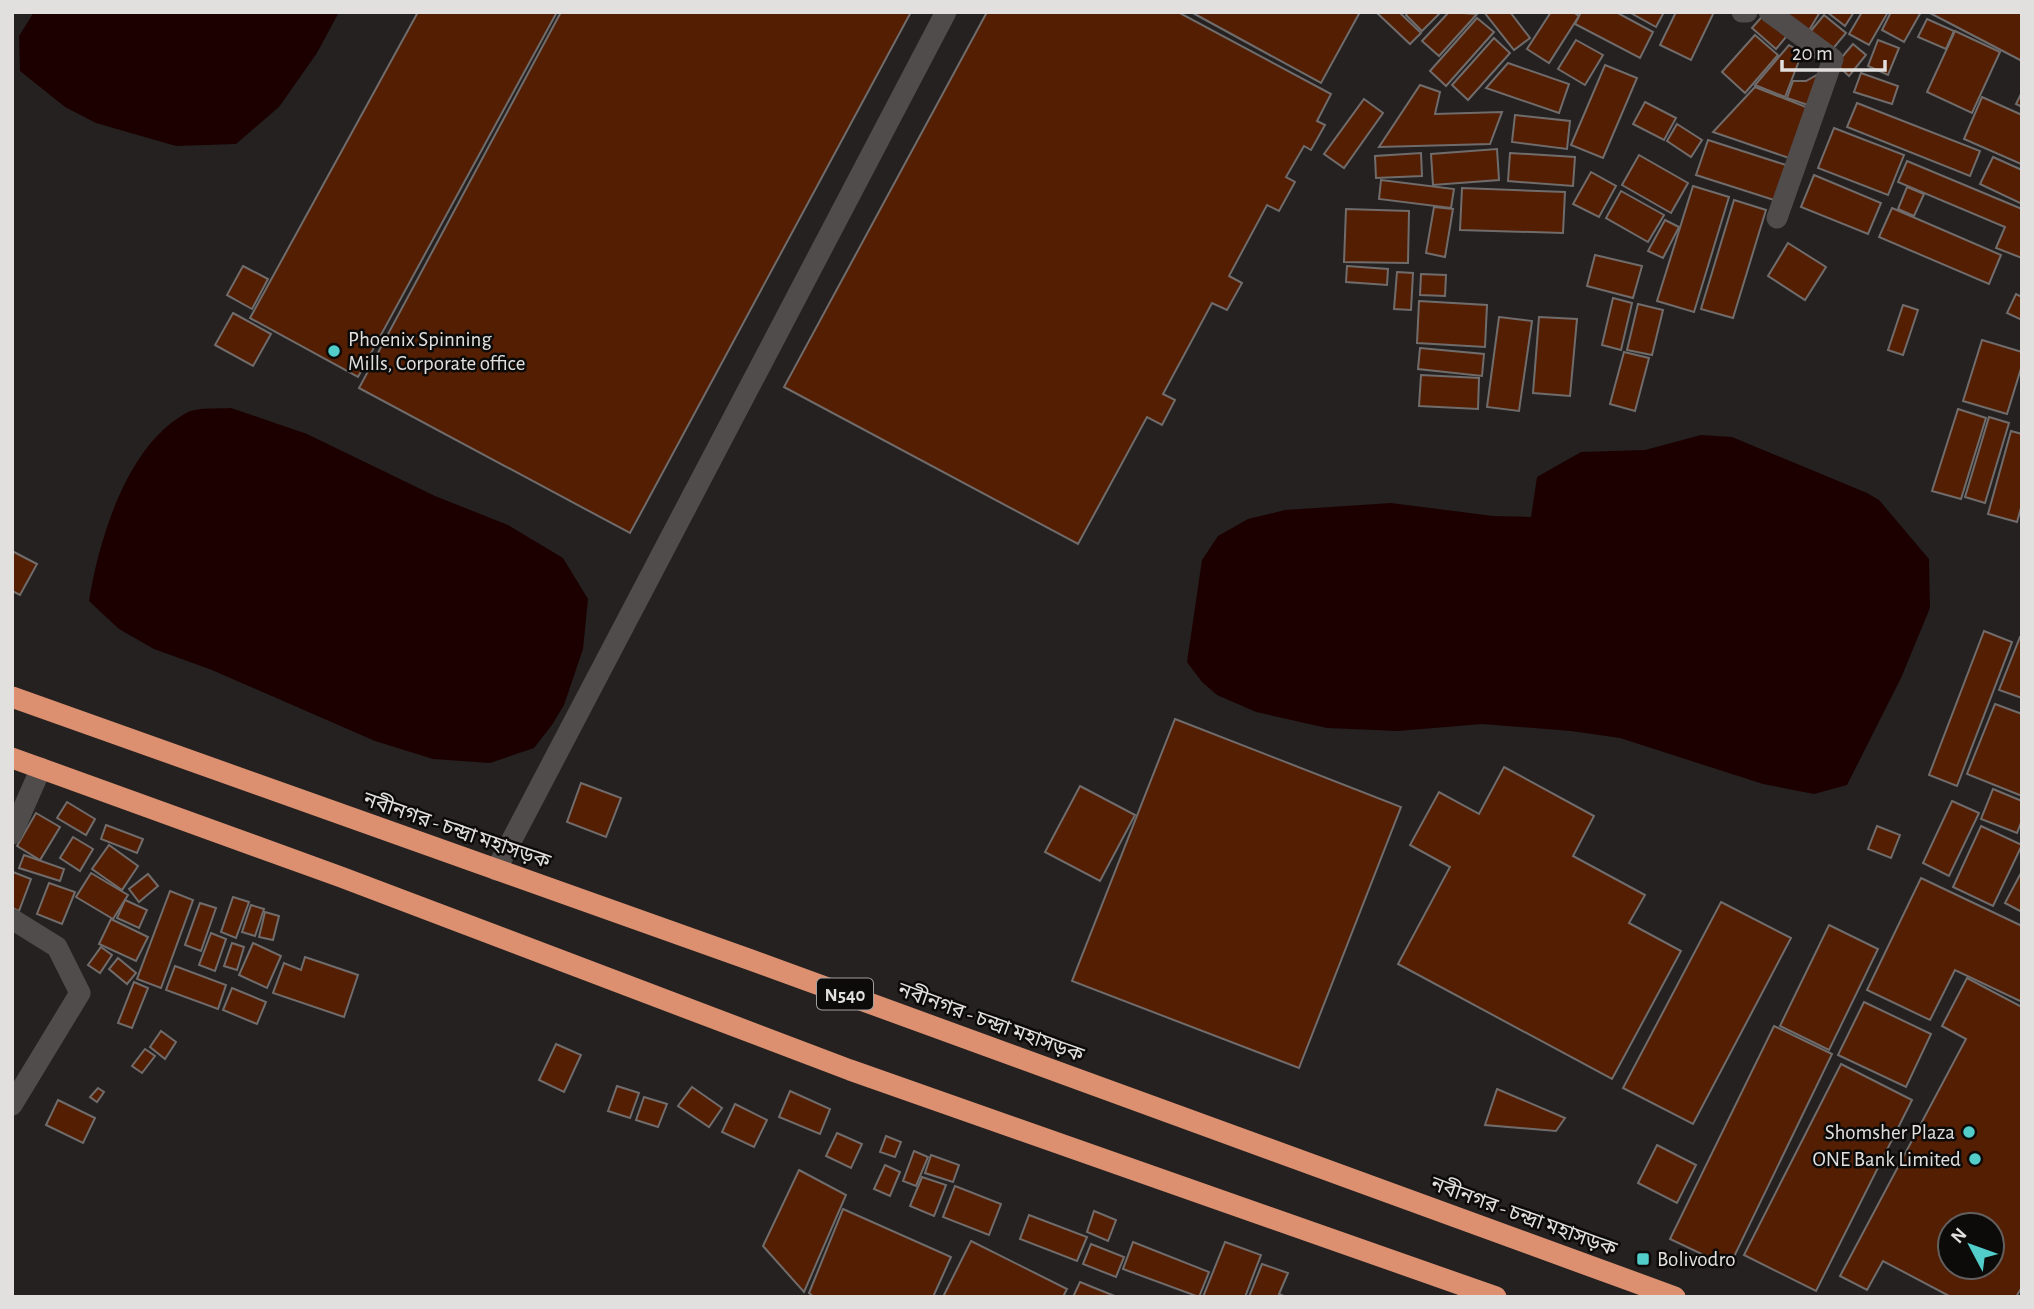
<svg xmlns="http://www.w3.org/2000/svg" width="2034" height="1309" viewBox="0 0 2034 1309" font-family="'Alegreya Sans','Noto Sans Bengali',sans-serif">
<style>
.water{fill:#1c0000}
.building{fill:#541e03;stroke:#706c6b;stroke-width:2;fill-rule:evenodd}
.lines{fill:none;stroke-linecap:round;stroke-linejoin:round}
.minor{stroke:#504c4b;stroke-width:21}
.highway{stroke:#dc9070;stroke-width:21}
.poi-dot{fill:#53cdca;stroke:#0c0b0a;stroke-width:2.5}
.labels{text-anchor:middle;stroke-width:5;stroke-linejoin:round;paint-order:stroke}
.shield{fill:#0c0b0a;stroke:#a2a09f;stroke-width:2}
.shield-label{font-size:19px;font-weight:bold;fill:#e2e0df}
.poi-label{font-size:21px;fill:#e2e0df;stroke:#0c0b0a;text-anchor:start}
.street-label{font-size:21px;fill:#e2e0df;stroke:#0c0b0a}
</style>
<rect width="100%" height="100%" fill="#242120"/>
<!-- water -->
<g class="water">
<polygon points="34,12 339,12 317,53 279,107 236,144 176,146 96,123 65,107 20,71 19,36"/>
<path d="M 231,408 L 307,434 L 435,496 L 508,525 L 563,558 L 588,599 L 583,649 L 564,705 L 552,725 L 534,748 L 490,763 L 433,759 L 375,741 L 212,670 L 154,649 L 119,629 L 89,601 C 99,539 127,444 188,412 C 199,407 219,409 231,408 Z"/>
<polygon points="1701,435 1732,437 1867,493 1879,500 1929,559 1930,608 1901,678 1847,785 1814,794 1763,784 1620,738 1571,731 1482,724 1398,731 1327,728 1256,712 1217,695 1202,682 1187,662 1202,560 1218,536 1248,519 1285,510 1391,503 1493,516 1531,517 1537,477 1581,452 1645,450"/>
</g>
<!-- building -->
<g class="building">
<polygon points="418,12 557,12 358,377 250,318"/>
<polygon points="561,12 911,12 630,533 359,388"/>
<polygon points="987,12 1178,12 1331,94 1317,121 1325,125 1311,150 1304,146 1286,177 1295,182 1279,211 1267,205 1229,276 1242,283 1227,310 1212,303 1163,394 1175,400 1162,425 1147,417 1078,544 784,387"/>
<polygon points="1191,12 1360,12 1321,83"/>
<polygon points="1376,12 1399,12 1421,33 1410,44"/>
<polygon points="1408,12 1441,12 1422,31 1406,15"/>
<polygon points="1449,12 1477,14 1439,56 1422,41"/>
<polygon points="1484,12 1510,12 1530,38 1514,50"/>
<polygon points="1551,12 1573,12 1579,16 1549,63 1527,49"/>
<polygon points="1581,12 1616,12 1653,32 1640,58 1575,24"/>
<polygon points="1629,12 1664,12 1656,27"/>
<polygon points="1676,12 1714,12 1691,60 1660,45"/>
<polygon points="1766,12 1791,31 1776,49 1752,28"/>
<polygon points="1780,12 1820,12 1808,32"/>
<polygon points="1827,12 1854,12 1845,26"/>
<polygon points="1862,12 1888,12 1869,45 1849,34"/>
<polygon points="1891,12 1921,12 1904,42 1882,30"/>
<polygon points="1928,12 2022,12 2022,61"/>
<polygon points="1824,15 1846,33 1831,51 1810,32"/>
<polygon points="1477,18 1494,32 1446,86 1430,71"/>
<polygon points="1927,19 1954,31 1946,49 1918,37"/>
<polygon points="1955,31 2000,52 1972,113 1927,92"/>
<polygon points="1755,35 1778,55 1745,93 1722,72"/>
<polygon points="1494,38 1510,53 1468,100 1452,85"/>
<polygon points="1576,40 1603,55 1585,85 1558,69"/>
<polygon points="1878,40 1899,48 1888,75 1868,66"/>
<polygon points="1853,44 1866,55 1849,76 1836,64"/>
<polygon points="1789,45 1802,53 1785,97 1755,85"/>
<polygon points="1508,63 1569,84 1559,113 1486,88"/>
<polygon points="1605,65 1637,78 1603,158 1571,145"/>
<polygon points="1824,71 1811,106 1787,98 1793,81 1806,81"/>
<polygon points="1861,73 1898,86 1892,104 1854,92"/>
<polygon points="1420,85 1440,92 1435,114 1502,112 1490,144 1379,147"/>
<polygon points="1755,87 1811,109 1795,160 1713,132"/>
<polygon points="2022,92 2022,107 2016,104"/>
<polygon points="1982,97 2022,115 2021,164 1964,139"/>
<polygon points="1364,99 1383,113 1344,168 1324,154"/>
<polygon points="1645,102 1676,118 1664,140 1633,124"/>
<polygon points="1857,103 1980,151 1970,176 1847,127"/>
<polygon points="1515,115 1570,121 1567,149 1512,142"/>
<polygon points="1677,124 1702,140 1691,157 1667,141"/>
<polygon points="1834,128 1904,155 1888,195 1818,168"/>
<polygon points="1708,140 1786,165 1774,200 1696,175"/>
<polygon points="1497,149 1499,180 1433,185 1431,154"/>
<polygon points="1421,153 1422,176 1376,178 1375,156"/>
<polygon points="1510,153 1575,157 1573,186 1508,181"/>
<polygon points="1639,155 1688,183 1671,213 1622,185"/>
<polygon points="1993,157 2022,170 2022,204 1980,184"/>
<polygon points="1907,161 2022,209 2022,258 1996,248 2005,227 1898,182"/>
<polygon points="1591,172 1616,186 1599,217 1573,204"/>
<polygon points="1814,175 1881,203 1868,234 1801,207"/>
<polygon points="1381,180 1454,189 1451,208 1379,199"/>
<polygon points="1693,186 1729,197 1694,312 1657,301"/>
<polygon points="1907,187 1924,194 1914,216 1898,209"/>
<polygon points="1462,188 1565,192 1563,233 1460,230"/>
<polygon points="1621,191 1664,215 1648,242 1606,218"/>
<polygon points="1734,200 1766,210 1733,318 1701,309"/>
<polygon points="1434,207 1453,209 1445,257 1426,253"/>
<polygon points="1892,208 2001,255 1989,284 1879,237"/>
<polygon points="1346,209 1409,211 1408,263 1344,262"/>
<polygon points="1665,220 1679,227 1663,258 1648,251"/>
<polygon points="1788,243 1826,267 1805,300 1768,276"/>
<polygon points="1595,255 1642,266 1633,298 1587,286"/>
<polygon points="243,266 268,279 252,309 227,295"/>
<polygon points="1347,266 1388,269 1387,285 1346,282"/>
<polygon points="1397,272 1413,273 1411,310 1394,309"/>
<polygon points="1421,274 1446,275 1445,296 1420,295"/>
<polygon points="2016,294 2022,297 2022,320 2007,313"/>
<polygon points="1613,298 1632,303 1621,350 1602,345"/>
<polygon points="1419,301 1487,305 1485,347 1417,343"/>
<polygon points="1638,304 1663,310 1652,355 1627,350"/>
<polygon points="1903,305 1918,310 1903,355 1888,350"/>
<polygon points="233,313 271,334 253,366 215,345"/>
<polygon points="1499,317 1532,321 1519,411 1487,407"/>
<polygon points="1539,317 1577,319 1570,396 1533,393"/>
<polygon points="1982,340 2022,352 2022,365 2007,414 1963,401"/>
<polygon points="1420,348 1484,354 1482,376 1418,369"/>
<polygon points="1624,352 1649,358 1635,411 1610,404"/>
<polygon points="1421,375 1479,378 1478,409 1419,406"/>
<polygon points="1958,409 1986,418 1961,499 1932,491"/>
<polygon points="1989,417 2009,423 1985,503 1965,497"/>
<polygon points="2011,431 2022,434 2022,504 2017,522 1988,514"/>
<polygon points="12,551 37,564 20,595 12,591"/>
<polygon points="1984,631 2012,642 1957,786 1929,775"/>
<polygon points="2020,637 2022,637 2022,698 1999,690"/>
<polygon points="1995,704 2022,714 2022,796 1967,774"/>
<polygon points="1175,719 1401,807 1299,1068 1072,981"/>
<polygon points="1504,767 1594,816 1573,856 1645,895 1629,923 1681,951 1612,1079 1398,964 1450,867 1410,845 1439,792 1479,814"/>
<polygon points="581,783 621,798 606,837 567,822"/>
<polygon points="1080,786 1135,815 1100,881 1045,852"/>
<polygon points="1993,789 2022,801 2022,820 2017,833 1981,819"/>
<polygon points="1952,801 1979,813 1949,876 1923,863"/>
<polygon points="67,802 95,819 86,835 57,818"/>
<polygon points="36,813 60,827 40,860 17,846"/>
<polygon points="106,825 143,839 137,853 101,839"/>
<polygon points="1877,826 1900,835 1891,858 1868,849"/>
<polygon points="1981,826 2022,845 1993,906 1953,887"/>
<polygon points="73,837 93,849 80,871 60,858"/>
<polygon points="109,845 138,866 122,890 92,869"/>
<polygon points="24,855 64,869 60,881 19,868"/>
<polygon points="2022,871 2022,912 2005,903"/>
<polygon points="13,872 31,879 19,911 12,908"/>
<polygon points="91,873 128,895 113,919 76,897"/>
<polygon points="148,874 158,886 139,902 129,889"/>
<polygon points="1921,878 2022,926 2022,1002 1955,970 1930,1020 1867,990"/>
<polygon points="49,883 75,892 62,924 37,914"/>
<polygon points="170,891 193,900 161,988 137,979"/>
<polygon points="233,897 249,902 236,938 221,932"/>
<polygon points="125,900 147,910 139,928 117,918"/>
<polygon points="1721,902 1791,938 1693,1124 1623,1088"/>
<polygon points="200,903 216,908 201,951 185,945"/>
<polygon points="251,905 264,909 255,936 242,932"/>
<polygon points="265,912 279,916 273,940 259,937"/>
<polygon points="111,919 148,937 136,961 99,944"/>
<polygon points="1829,925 1878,949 1829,1050 1780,1026"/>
<polygon points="211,933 226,939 215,971 199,965"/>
<polygon points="232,943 244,947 237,970 224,966"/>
<polygon points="253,943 281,956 267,988 239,975"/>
<polygon points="101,947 112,955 100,973 88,965"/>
<polygon points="305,957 358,975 344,1017 273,993 284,963 301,970"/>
<polygon points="118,958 136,973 127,984 109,969"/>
<polygon points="175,966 226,985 218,1009 166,990"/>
<path d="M 1967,978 L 2022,1007 L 2022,1287 L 2016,1297 L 1951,1297 L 1883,1261 L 1867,1290 L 1840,1276 L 1966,1039 L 1942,1026 ZM 1950,1225 L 1992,1225 L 1992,1267 L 1950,1267 Z"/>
<polygon points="134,982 148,988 132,1028 118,1023"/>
<polygon points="232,988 266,1002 257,1024 223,1010"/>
<polygon points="1864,1002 1931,1034 1906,1087 1838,1055"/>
<polygon points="1774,1026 1832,1054 1729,1267 1670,1239"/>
<polygon points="161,1031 176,1042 165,1059 150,1047"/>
<polygon points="556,1044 581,1055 564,1092 539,1080"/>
<polygon points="145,1049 155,1056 142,1073 132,1066"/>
<polygon points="1841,1064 1912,1100 1816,1291 1744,1255"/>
<polygon points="617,1086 639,1093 630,1118 608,1111"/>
<polygon points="692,1087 722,1108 709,1127 678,1106"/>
<polygon points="98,1088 104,1092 97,1102 90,1097"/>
<polygon points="1497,1089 1565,1118 1556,1131 1485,1125"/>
<polygon points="790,1091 830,1109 820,1134 779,1117"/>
<polygon points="644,1097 667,1104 658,1127 636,1120"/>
<polygon points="58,1100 95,1118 83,1143 46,1125"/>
<polygon points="735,1104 767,1120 754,1147 722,1132"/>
<polygon points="837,1133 862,1144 851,1168 826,1156"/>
<polygon points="886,1136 901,1142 895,1157 880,1152"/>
<polygon points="1657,1145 1696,1165 1677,1203 1638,1183"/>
<polygon points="914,1151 928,1157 916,1186 903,1181"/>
<polygon points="931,1155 959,1165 953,1182 925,1173"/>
<polygon points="885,1165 900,1172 890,1196 874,1189"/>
<polygon points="799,1170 846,1195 804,1292 763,1246"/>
<polygon points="922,1177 946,1185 934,1216 910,1206"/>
<polygon points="955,1186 1001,1204 989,1235 943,1217"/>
<polygon points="843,1209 951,1257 933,1297 814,1297 809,1293"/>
<polygon points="1094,1211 1116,1220 1108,1241 1087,1232"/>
<polygon points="1029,1215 1087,1237 1077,1261 1020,1239"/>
<polygon points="971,1241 1067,1289 1063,1297 943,1297"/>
<polygon points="1133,1242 1209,1272 1199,1297 1123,1269"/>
<polygon points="1225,1242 1261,1255 1245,1297 1203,1297"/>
<polygon points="1091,1244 1124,1257 1116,1277 1083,1264"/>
<polygon points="1262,1264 1288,1273 1279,1294 1286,1297 1249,1297"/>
<polygon points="1080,1282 1117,1297 1073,1297"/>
</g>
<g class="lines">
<!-- minor -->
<g class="minor">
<polyline points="1742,12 1747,12"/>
<polyline points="1769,12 1833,59 1777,218"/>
<polyline points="12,834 41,768"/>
<polyline points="496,870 946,12"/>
<polyline points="12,919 57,947 80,993 12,1105"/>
</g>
<!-- highway -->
<g class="highway">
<polyline points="12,697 751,960 1675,1297"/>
<polyline points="12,758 341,877 850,1070 1496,1297"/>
</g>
</g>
<!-- markers -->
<g class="poi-dot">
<circle cx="334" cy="351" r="7"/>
<circle cx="1969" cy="1132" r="7"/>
<circle cx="1975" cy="1159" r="7"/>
<rect x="1636" y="1252" width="14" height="14" rx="3.5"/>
</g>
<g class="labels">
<!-- shield labels -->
<rect class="shield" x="817" y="978.5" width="56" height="31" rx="5"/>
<g class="shield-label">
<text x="845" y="1001">N540</text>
</g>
<!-- poi labels -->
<g class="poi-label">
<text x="348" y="346">Phoenix Spinning<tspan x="348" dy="24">Mills, Corporate office</tspan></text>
<text x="1955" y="1139" text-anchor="end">Shomsher Plaza</text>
<text x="1961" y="1166" text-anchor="end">ONE Bank Limited</text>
<text x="1657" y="1266">Bolivodro</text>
</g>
<!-- street labels -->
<g class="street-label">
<text transform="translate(457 830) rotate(19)" y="7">নবীনগর - চন্দ্রা মহাসড়ক</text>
<text transform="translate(991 1022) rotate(20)" y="7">নবীনগর - চন্দ্রা মহাসড়ক</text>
<text transform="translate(1524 1216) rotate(20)" y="7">নবীনগর - চন্দ্রা মহাসড়ক</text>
</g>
</g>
<!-- border -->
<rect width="2034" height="1309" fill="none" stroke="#e2e0df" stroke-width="28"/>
<!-- north arrow -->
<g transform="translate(1971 1246) rotate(311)"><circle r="33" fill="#0c0b0a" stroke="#62605f" stroke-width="2"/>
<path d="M0-5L12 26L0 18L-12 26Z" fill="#53cdca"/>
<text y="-10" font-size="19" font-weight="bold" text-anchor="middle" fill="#e2e0df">N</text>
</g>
<!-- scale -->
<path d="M1782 60v10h103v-10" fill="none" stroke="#e2e0df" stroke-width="3.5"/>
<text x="1792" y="60" font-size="21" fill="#e2e0df" stroke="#0c0b0a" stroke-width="5" paint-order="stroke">20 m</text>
</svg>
